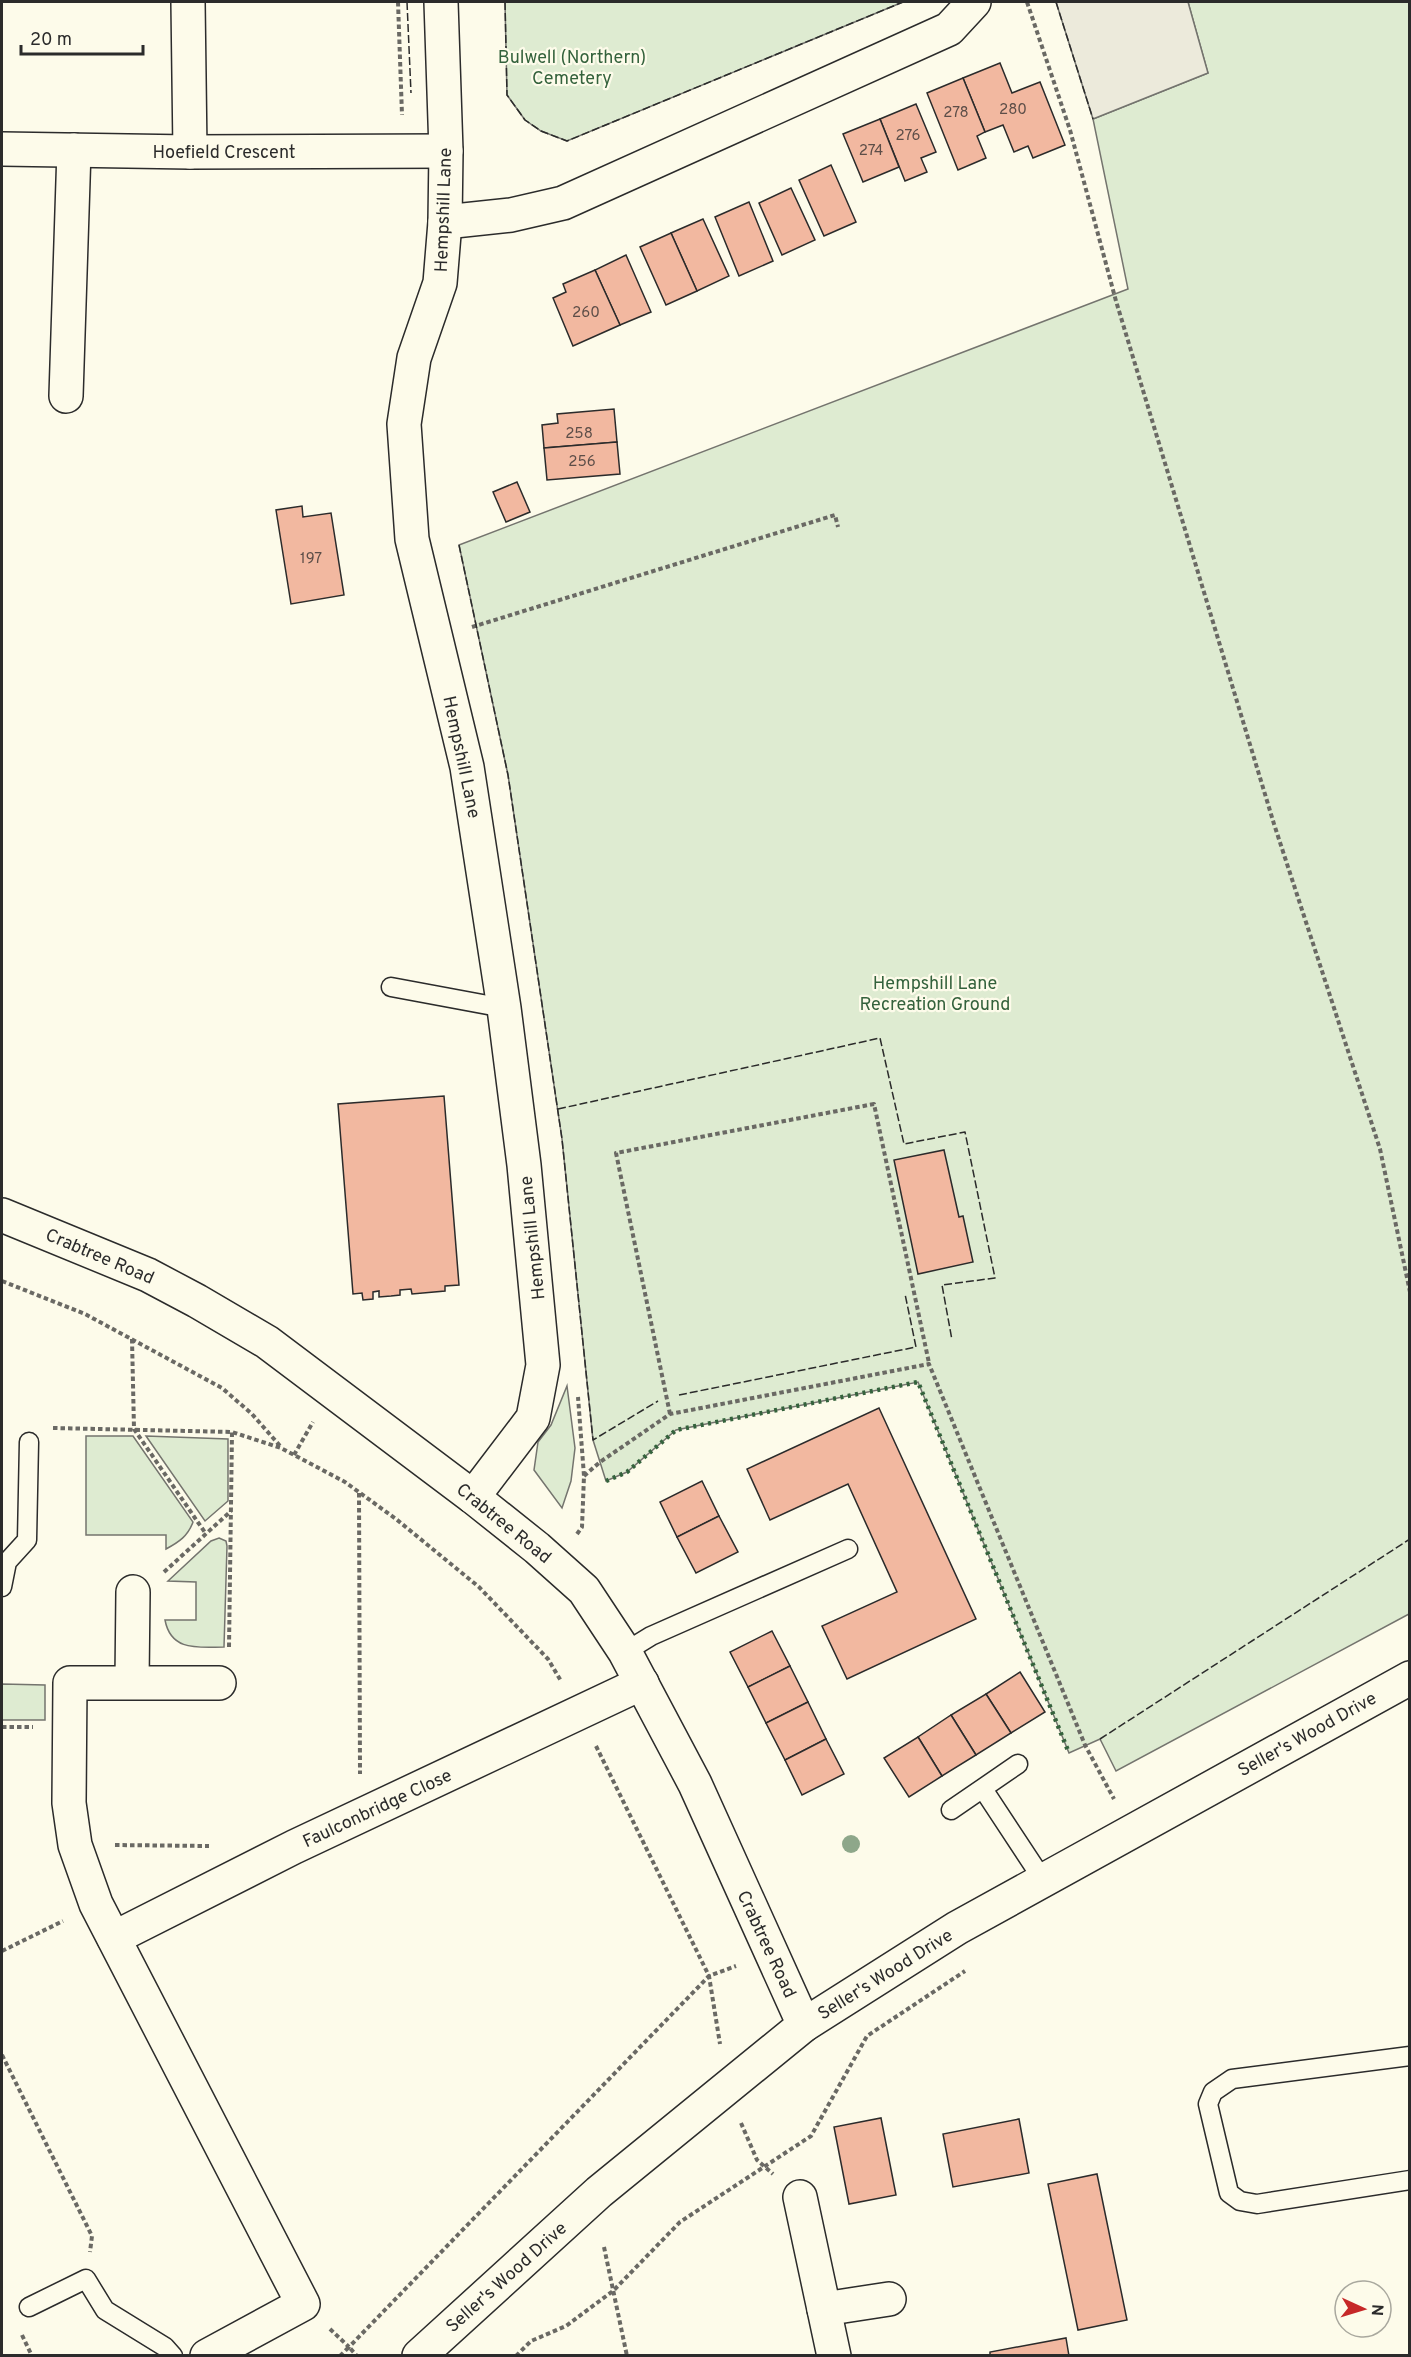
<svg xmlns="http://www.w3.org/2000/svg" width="1411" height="2357" viewBox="0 0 1411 2357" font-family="Overpass,sans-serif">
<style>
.green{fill:#deebd1;stroke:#74746e;stroke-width:1.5}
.parking{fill:#eceadb;stroke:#74746e;stroke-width:1.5}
.building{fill:#f2b8a0;stroke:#2b2b2b;stroke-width:1.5}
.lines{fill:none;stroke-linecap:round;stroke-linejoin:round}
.service-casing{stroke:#2b2b2b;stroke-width:21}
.minor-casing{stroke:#2b2b2b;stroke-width:36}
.tertiary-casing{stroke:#2b2b2b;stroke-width:36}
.path{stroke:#6a6964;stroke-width:4;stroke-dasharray:4.5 3;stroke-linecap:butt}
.service{stroke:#fdfbea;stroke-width:18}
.minor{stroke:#fdfbea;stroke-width:33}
.tertiary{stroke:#fdfbea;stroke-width:33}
.hedge{stroke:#34623c;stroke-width:4.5;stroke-dasharray:3 4.5;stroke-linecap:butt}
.fence{stroke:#2b2b2b;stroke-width:1.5;stroke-dasharray:8 3;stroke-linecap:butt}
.tree{fill:#8ea78a}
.labels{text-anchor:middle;stroke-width:4.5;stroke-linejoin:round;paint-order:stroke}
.number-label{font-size:15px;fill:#5d4e48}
.park-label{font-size:18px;fill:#34623c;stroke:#fdfbea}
.street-label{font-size:18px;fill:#2b2b2b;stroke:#fdfbea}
</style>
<rect width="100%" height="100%" fill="#fdfbea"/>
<!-- green -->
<g class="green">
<polygon points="505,2 903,2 567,141 541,131 525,120 507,95"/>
<polygon points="1188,2 1409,2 1409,1614 1116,1771 1100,1739 1069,1753 918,1382 676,1430 627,1472 606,1481 593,1440 562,1139 508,775 459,545 1128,289 1093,119 1208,73"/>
<polygon points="567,1386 575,1448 571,1481 562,1508 534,1470 538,1442 551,1425"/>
<path d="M 86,1436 L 133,1436 L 193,1522 C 188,1536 179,1542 166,1549 L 166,1535 L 86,1535 Z"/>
<polygon points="146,1436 228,1439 228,1501 205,1521"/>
<path d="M 219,1538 L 226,1541 L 227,1546 L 224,1647 C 199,1647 171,1652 165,1620 L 196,1620 L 196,1582 L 168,1581 L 211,1541 Z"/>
<polygon points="2,1684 45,1685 45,1720 2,1720"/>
</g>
<!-- parking -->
<polygon class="parking" points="1056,2 1188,2 1208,73 1093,119"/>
<!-- building -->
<g class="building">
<polygon points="1000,63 1012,93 1040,82 1065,145 1033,158 1028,146 1014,152 1003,125 985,132 963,78"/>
<polygon points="963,78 985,132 977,136 986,158 958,170 927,93"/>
<polygon points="916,104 936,152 921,158 927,172 905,181 880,119"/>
<polygon points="880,119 899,167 863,182 843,134"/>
<polygon points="831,165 856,222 824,236 799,180"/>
<polygon points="791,188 815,240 782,255 759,203"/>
<polygon points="749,202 773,261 739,276 715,217"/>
<polygon points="703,219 729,276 697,291 671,233"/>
<polygon points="671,233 697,291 666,305 640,247"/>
<polygon points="626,255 651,312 620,325 595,270"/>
<polygon points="595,270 620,325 573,346 553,298 566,292 563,284"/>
<polygon points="614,409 617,442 544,448 542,425 558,423 557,414"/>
<polygon points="617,442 620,474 547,480 544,448"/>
<polygon points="517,482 530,512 506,522 493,492"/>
<polygon points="302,506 303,517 331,513 344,595 291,604 276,510"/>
<polygon points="444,1096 459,1285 445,1286 445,1291 412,1294 411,1289 400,1290 400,1295 391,1296 379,1297 379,1291 373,1292 373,1299 363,1300 362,1293 353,1294 338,1104"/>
<polygon points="944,1150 959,1217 963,1216 973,1262 918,1274 894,1160"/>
<polygon points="879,1408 976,1619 847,1679 822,1626 897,1592 848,1484 770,1520 747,1469"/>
<polygon points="702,1481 719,1516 677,1537 660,1502"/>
<polygon points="719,1516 738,1552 696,1573 677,1537"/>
<polygon points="772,1631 790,1666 748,1687 730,1652"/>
<polygon points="790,1666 808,1702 766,1723 748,1687"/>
<polygon points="1020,1672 1045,1712 1011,1733 986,1694"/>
<polygon points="986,1694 1011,1733 976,1755 951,1715"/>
<polygon points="808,1702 826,1739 785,1760 766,1723"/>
<polygon points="951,1715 976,1755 942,1776 918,1737"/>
<polygon points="918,1737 942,1776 909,1797 884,1758"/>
<polygon points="826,1739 844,1774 802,1795 785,1760"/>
<polygon points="881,2118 896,2195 849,2204 834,2127"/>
<polygon points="1019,2119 1029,2173 953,2187 943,2134"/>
<polygon points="1097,2174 1127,2320 1078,2330 1048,2184"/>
<polygon points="1066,2338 1069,2356 990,2356 990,2352"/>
</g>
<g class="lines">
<!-- service casing -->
<g class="service-casing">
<g id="service">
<polyline points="391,987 504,1008"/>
<polyline points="2,1587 7,1562 27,1540 29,1442"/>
<polyline points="625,1652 651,1636 848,1549"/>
<polyline points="983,1789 1043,1880"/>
<polyline points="951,1810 1018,1764"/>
<polyline points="1410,2056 1232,2079 1213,2092 1208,2104 1229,2193 1240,2201 1257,2204 1410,2180"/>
<polyline points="29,2307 86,2279 105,2310 165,2347 173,2356"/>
</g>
</g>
<!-- minor casing -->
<g class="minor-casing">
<g id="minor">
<polyline points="188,2 190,152"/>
<polyline points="2,149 190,152 446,151"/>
<polyline points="445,222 511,215 563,203 949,29 974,2"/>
<polyline points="66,396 74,150"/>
<polyline points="132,1681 133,1592"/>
<polyline points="114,1938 294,1847 642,1683"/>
<polyline points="800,2197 834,2356"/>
<polyline points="824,2309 889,2299"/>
<polyline points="207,2356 303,2304 96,1904 75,1845 69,1803 70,1683 219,1683"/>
</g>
</g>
<!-- tertiary casing -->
<g class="tertiary-casing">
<g id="tertiary">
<polyline points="441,2 446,151 445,222 440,283 414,358 404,424 412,539 467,767 504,1008 524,1165 543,1365 533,1418 473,1497"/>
<polyline points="2,1215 148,1275 197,1301 267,1342 473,1497 537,1548 584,1590 625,1652 695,1784 804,2025"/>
<polyline points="419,2356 599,2192 804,2025 957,1928 1410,1678"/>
</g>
</g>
<!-- path -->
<g class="path">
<polyline points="398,2 402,115"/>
<polyline points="1027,2 1070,130 1116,301 1274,824 1380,1149 1410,1292"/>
<polyline points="472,627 835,515 838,527"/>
<polyline points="2,1281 85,1314 222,1388 252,1414 281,1447"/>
<polyline points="132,1339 134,1429 206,1534"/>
<polyline points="670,1414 616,1153 874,1104 929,1363"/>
<polyline points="53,1428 232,1432 281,1448 345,1482 396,1519 479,1587 548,1659 561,1681"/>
<polyline points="294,1455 313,1422"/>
<polyline points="584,1476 600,1462 670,1414 929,1364 1085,1745 1114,1799"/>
<polyline points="359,1493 360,1774"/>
<polyline points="577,1534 582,1527 584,1476 578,1397"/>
<polyline points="164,1572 231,1511"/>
<polyline points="229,1647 232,1432"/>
<polyline points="2,1727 33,1727"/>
<polyline points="596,1746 709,1976 720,2044"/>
<polyline points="115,1845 209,1846"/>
<polyline points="2,1951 63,1921"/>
<polyline points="2,2055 92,2236 90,2252"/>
<polyline points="741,2123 757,2160 773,2174"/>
<polyline points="604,2247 627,2356"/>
<polyline points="330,2329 349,2347 709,1976 736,1966"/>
<polyline points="22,2335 32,2356"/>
<polyline points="340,2356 349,2347 357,2356"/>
<polyline points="516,2356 531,2341 566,2326 613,2291 680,2222 811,2136 867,2036 965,1971"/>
</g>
<!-- service -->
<use href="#service" class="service"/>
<!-- minor -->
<use href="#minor" class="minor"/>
<!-- tertiary -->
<use href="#tertiary" class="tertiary"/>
<!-- hedge -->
<polyline class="hedge" points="606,1481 627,1472 676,1430 918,1382 1069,1753"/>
<!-- fence -->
<g class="fence">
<polyline points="407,2 411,93"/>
<polyline points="505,2 507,95 525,120 541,131 567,141 903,2"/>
<polyline points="1056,2 1093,119"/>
<polyline points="459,545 508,775 562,1139 593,1440 658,1401"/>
<polyline points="558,1109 880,1038 904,1144 965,1132 995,1278 942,1285 952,1340"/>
<polyline points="679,1395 916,1347 905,1294"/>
<polyline points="1100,1739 1410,1539"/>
</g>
</g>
<!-- trees -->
<circle class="tree" cx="851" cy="1844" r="9"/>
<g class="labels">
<!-- number labels -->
<g class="number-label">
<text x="1013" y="114">280</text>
<text x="956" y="117">278</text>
<text x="908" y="140">276</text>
<text x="871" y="155">274</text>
<text x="586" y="317">260</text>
<text x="579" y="438">258</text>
<text x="582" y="466">256</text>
<text x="311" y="563">197</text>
</g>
<!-- park labels -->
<g class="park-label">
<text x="572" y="63">Bulwell (Northern)<tspan x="572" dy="21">Cemetery</tspan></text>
<text x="935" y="989">Hempshill Lane<tspan x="935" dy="21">Recreation Ground</tspan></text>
</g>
<!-- street labels -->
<g class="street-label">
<text x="224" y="158">Hoefield Crescent</text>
<text transform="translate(443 210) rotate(-88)" y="6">Hempshill Lane</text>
<text transform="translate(462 757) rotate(78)" y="6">Hempshill Lane</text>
<text transform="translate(532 1238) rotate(-96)" y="6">Hempshill Lane</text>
<text transform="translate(100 1256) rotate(23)" y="6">Crabtree Road</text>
<text transform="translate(504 1523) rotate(39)" y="6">Crabtree Road</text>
<text transform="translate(1307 1734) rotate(-29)" y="6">Seller's Wood Drive</text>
<text transform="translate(377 1808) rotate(-25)" y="6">Faulconbridge Close</text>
<text transform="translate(767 1944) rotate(65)" y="6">Crabtree Road</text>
<text transform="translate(885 1974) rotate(-32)" y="6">Seller's Wood Drive</text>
<text transform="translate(506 2277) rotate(-42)" y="6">Seller's Wood Drive</text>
</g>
</g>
<!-- border -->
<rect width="1411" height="2357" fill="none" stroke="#2b2b2b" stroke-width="6"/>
<!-- north arrow -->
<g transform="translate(1363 2309) rotate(94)"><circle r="28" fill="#fdfbea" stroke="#a9a89e" stroke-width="1.5"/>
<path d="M0-4.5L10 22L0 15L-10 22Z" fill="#c62828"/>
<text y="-9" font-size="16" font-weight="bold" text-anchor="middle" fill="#2b2b2b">N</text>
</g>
<!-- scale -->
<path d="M21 45v9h122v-9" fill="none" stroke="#2b2b2b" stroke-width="3"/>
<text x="30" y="45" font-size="18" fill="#2b2b2b" stroke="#fdfbea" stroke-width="4.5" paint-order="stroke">20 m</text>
</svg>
